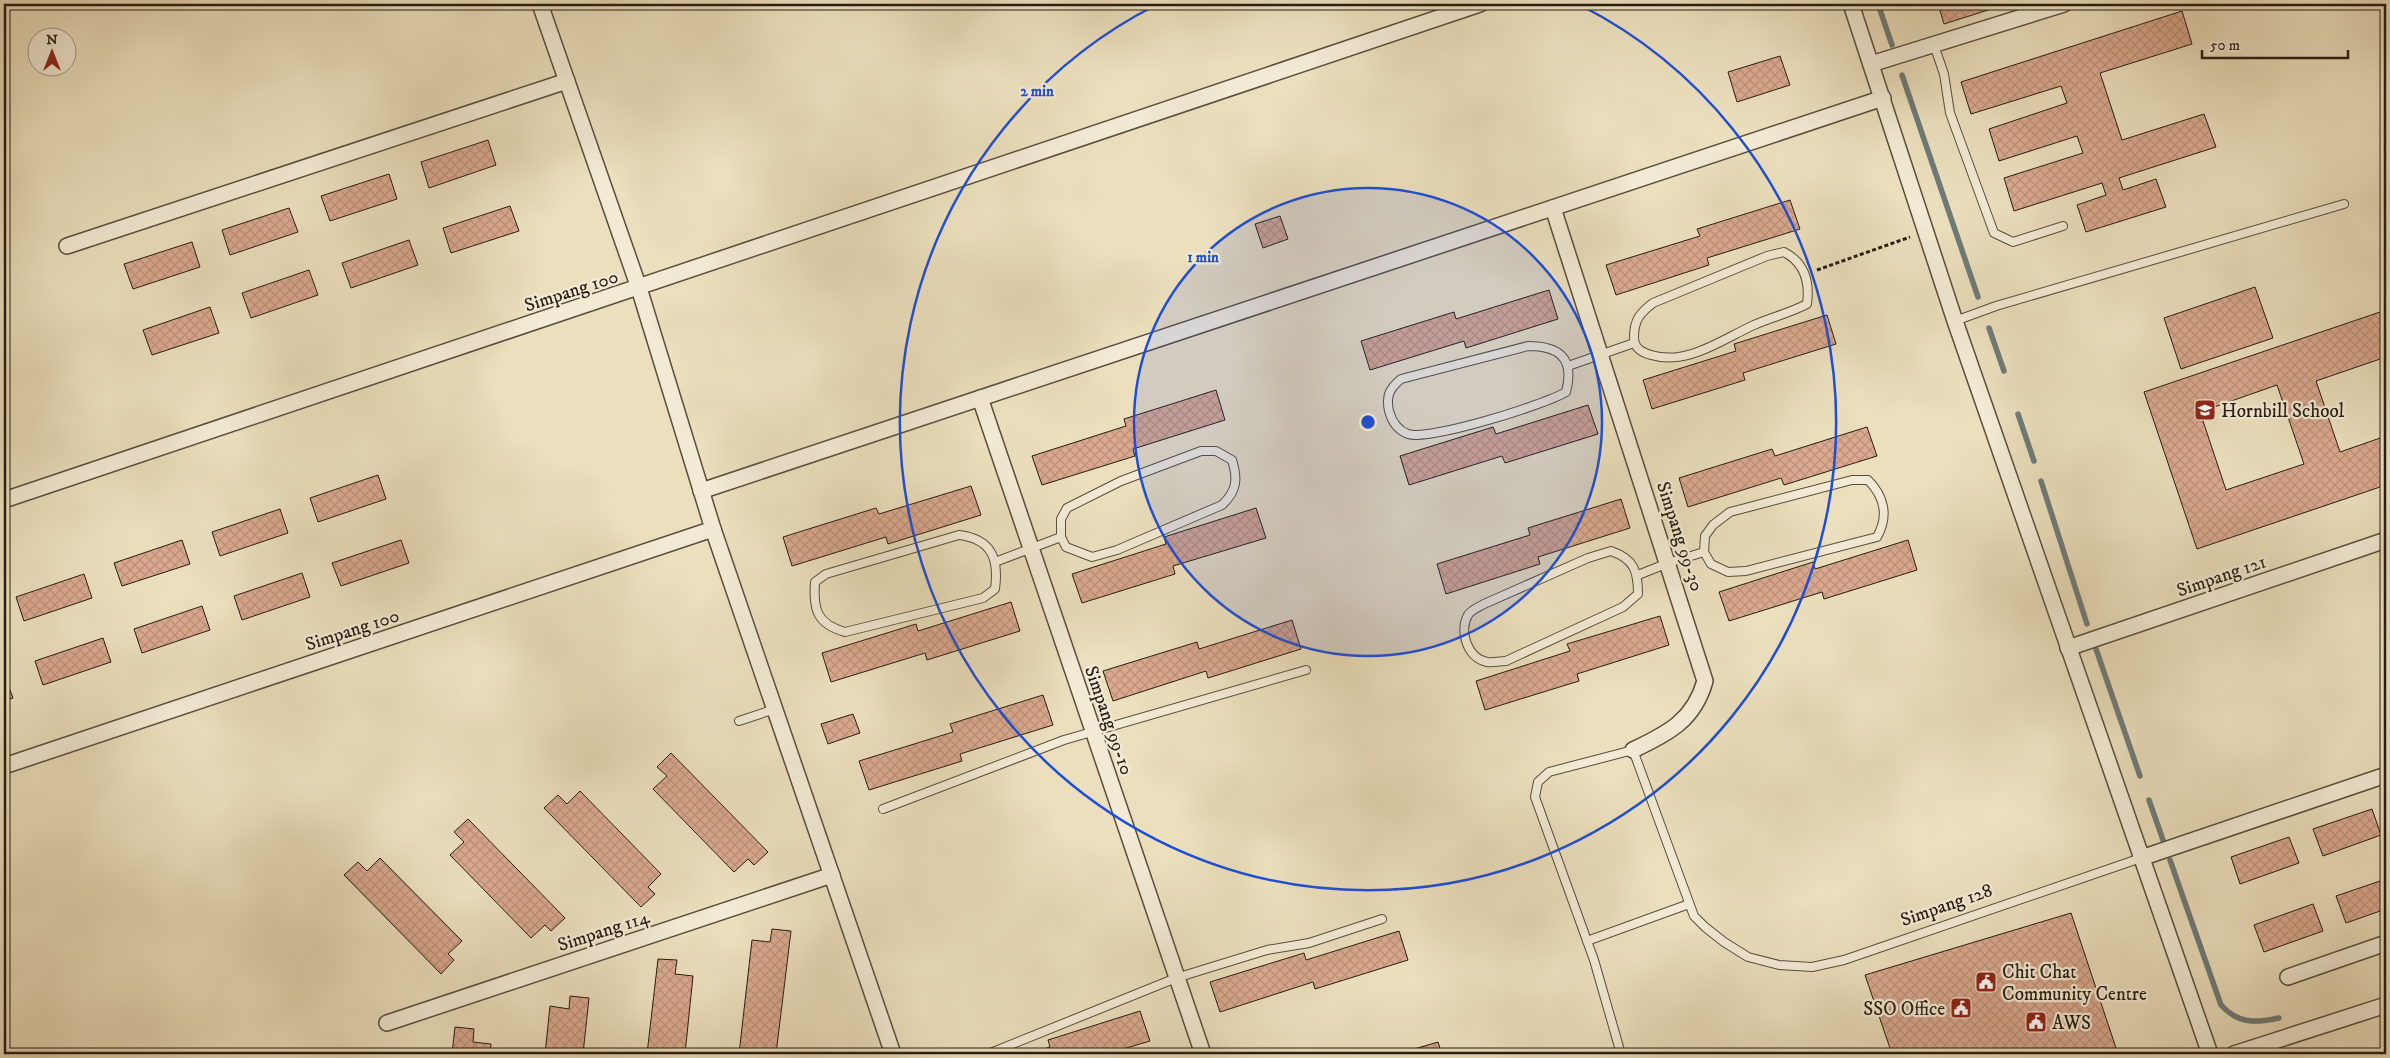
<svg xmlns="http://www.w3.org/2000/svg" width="2390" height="1058" viewBox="0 0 2390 1058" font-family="'IM FELL DW Pica',serif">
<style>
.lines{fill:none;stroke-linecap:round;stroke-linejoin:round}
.stream{stroke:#6e7b78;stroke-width:5.5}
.building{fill:url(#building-cross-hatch);stroke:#271d12;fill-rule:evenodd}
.lane-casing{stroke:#584e3d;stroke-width:10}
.street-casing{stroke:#584e3d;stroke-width:18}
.path{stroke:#271d12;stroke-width:3;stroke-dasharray:4 2.5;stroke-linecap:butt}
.lane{stroke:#f2ead4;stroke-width:8}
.street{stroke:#f2ead4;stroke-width:15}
.ring{fill:none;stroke:#1d4ed8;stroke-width:2.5}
.labels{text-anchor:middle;stroke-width:4.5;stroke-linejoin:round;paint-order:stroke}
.street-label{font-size:19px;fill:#271d12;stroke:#f2ead4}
.poi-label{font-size:19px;fill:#271d12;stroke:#f2ead4;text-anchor:start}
.centre{fill:#1d4ed8;stroke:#f2ead4;stroke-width:2.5}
.ring-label{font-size:15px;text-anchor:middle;font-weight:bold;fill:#1d4ed8;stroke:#f2ead4;stroke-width:4.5;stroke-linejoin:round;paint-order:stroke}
</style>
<defs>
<pattern id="building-cross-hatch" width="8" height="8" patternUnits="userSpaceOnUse" patternTransform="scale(1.25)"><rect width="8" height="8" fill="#daa98f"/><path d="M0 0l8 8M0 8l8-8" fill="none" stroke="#bb917a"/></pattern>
</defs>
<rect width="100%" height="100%" fill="#ebdfbd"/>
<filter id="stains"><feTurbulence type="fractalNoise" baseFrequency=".004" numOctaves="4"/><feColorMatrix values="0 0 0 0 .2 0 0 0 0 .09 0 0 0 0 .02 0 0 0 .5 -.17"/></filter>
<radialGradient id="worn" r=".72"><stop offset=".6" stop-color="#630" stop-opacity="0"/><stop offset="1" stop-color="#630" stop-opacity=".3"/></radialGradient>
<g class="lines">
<!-- stream -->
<g class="stream">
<polyline points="1878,4 1892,45"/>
<polyline points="1902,75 1978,297"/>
<polyline points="1989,328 2004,371"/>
<polyline points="2018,414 2034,461"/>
<polyline points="2041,481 2087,624"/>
<polyline points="2096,649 2140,776"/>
<polyline points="2149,800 2163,840"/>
<path d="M 2170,860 L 2221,1005 C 2238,1024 2256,1023 2279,1018"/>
</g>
</g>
<!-- building -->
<g class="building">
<polygon points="1938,4 2007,4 1944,24"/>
<polygon points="2182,11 2192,44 2100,73 2122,140 2204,114 2216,147 2119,178 2123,190 2156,179 2166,207 2086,232 2077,205 2106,195 2102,183 2014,211 2004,178 2083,153 2077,136 1999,161 1989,129 2067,103 2061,86 1971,114 1961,82"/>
<polygon points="1780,56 1790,85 1737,102 1728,72"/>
<polygon points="488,140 496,165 429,188 421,162"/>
<polygon points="389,174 397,199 330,221 321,196"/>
<polygon points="1790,200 1800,229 1707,258 1709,265 1616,295 1606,265 1700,236 1697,229"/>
<polygon points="510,206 519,231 451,253 443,228"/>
<polygon points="289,208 298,232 230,255 222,230"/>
<polygon points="1280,216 1288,239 1263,248 1255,224"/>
<polygon points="409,240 418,265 351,288 342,263"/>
<polygon points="192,242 200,267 133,289 124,264"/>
<polygon points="309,270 318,295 251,318 242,293"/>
<polygon points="2255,287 2273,338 2181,369 2164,318"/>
<polygon points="1549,290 1558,319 1466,348 1464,341 1370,370 1361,341 1454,312 1456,319"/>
<polygon points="210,307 219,333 152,355 143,330"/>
<path d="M 2386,310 L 2386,357 L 2316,381 L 2340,452 L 2386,436 L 2386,485 L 2197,549 L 2144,392 ZM 2277,385 L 2304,464 L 2226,490 L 2200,412 Z"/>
<polygon points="1827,315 1836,344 1743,373 1745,380 1652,409 1643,380 1736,351 1734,344"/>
<polygon points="1216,390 1225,420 1133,449 1135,456 1042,485 1032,456 1126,426 1124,419"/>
<polygon points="1588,405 1598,434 1505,463 1502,456 1409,485 1400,456 1493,427 1496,434"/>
<polygon points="1867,427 1877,456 1784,485 1781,478 1688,507 1679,478 1772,449 1775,456"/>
<polygon points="378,475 386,499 318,522 310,498"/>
<polygon points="971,486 981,515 888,544 886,537 792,566 783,537 876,508 879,514"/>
<polygon points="1621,499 1630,528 1538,557 1540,564 1446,594 1437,564 1530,535 1528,528"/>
<polygon points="1256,508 1266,538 1173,566 1175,574 1082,603 1072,574 1166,544 1164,537"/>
<polygon points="280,509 288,533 220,556 212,532"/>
<polygon points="182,540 190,564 122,586 114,563"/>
<polygon points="401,540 409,563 341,586 332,563"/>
<polygon points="1908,540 1917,570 1824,599 1822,592 1729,621 1719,592 1813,562 1815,569"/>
<polygon points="302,573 310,597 242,620 234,596"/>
<polygon points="84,574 92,598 24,621 16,597"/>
<polygon points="1011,602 1020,631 927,660 925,653 831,682 822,653 916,624 918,631"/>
<polygon points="202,606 210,630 142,653 134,629"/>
<polygon points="1660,616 1669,645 1577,674 1579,681 1485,710 1476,681 1570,651 1567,644"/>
<polygon points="1292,620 1301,649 1208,678 1206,671 1113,701 1103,671 1197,642 1199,649"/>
<polygon points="103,638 111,662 43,685 35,661"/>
<polygon points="4,674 13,698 4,701"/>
<polygon points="1043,695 1053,725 960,754 962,761 869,790 859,761 953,732 950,724"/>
<polygon points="853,714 860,733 828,744 821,724"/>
<polygon points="671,753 768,852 754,865 748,859 734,872 653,789 667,776 657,767"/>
<polygon points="580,791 661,874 648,887 655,894 641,907 544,808 558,795 567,804"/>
<polygon points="2372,809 2381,835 2323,856 2313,829"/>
<polygon points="468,819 565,918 551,931 545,925 531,938 450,855 464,842 454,832"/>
<polygon points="2289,837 2299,863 2240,884 2231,857"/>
<polygon points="380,858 462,941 448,954 454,960 441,974 344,875 358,862 367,871"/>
<polygon points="2386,879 2386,909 2346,923 2336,896"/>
<polygon points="2313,904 2323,931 2264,952 2254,925"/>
<polygon points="2071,913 2118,1054 1892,1054 1865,975"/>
<polygon points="772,929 791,931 776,1054 739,1054 752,940 770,942"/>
<polygon points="1399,931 1408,960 1315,989 1313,982 1220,1012 1210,982 1304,953 1306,960"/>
<polygon points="658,959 677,960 675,974 693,976 685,1054 647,1054"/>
<polygon points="570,996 589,998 583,1054 545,1054 550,1006 569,1009"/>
<polygon points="1140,1011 1150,1041 1106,1054 1028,1054 1050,1047 1048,1040"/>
<polygon points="455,1027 474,1029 473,1042 491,1044 490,1054 452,1054"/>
<polygon points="1438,1042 1442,1054 1397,1054"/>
</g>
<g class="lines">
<!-- lane casing -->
<g class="lane-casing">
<g id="lane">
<polyline points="1934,45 1944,74 1950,113 1994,233 2013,242 2063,226"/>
<path d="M 1784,252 C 1805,263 1810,282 1807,304 C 1790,313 1772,317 1754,325 C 1721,340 1687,366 1651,355 C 1641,352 1634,348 1634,337 C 1634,320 1640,313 1653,303 L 1767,256 Z"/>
<polyline points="1955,321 1996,306 2344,204"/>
<path d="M 1528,346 C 1559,346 1575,358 1566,392 C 1544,405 1429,441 1408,434 C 1397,430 1392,422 1389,411 C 1386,396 1389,389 1401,379 Z"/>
<polyline points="1568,366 1634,343"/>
<path d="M 1201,451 L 1216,451 L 1232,460 C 1238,479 1237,491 1222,505 L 1117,550 L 1092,557 L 1066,547 L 1061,537 L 1061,519 L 1067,508 L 1121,481 Z"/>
<path d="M 1852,480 L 1868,480 C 1884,496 1889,516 1877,537 L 1746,571 L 1728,572 L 1711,564 L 1704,552 L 1705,536 L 1713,525 L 1730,512 Z"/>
<path d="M 959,535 C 992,539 999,559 995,589 L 983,598 L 845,632 C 817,624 813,610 815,582 L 826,574 Z"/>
<path d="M 1611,551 C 1634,559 1638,571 1638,594 L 1623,607 L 1506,661 C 1501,661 1493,663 1487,662 C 1467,658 1459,631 1468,615 C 1471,610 1479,607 1484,604 L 1588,558 Z"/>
<polyline points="995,562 1061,537"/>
<polyline points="1638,575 1668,563 1704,552"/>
<polyline points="739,721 775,709"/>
<polyline points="883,809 1064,740 1306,670"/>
<polyline points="1587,941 1689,904"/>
<polyline points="988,1054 1176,978 1267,950 1309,943 1382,919"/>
<polyline points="1621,1054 1594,960 1535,797 1538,782 1549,772 1633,750 1694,916 1705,927 1724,942 1748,957 1779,965 1812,967 1844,960 2141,858"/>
</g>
</g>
<!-- street casing -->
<g class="street-casing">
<g id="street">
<polyline points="540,4 639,288 713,529 893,1054"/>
<polyline points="1851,4 1955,321 2210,1054"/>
<polyline points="1871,64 2064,4"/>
<path d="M 1553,208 L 1705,681 C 1694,720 1669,733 1633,750"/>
<polyline points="67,246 567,81"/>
<polyline points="980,398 1203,1054"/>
<polyline points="701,491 1883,98"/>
<polyline points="4,500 1480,4"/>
<polyline points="2068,648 2386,540"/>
<polyline points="4,766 713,529"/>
<polyline points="2141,858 2386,775"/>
<polyline points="2288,977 2386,943"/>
<polyline points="387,1023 832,875"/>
<polyline points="2234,1054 2386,1005"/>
</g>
</g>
<!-- path -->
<polyline class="path" points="1817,270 1910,237"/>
<!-- lane -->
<use href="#lane" class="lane"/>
<!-- street -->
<use href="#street" class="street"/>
</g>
<!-- distance rings -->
<circle cx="1368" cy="422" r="234" fill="#1d4ed8" fill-opacity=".12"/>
<g class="ring">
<circle cx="1368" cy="422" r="234"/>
<path d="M1580 5A468 468 0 1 1 1156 5"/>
</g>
<!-- icons -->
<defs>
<g id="school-square" transform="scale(1.125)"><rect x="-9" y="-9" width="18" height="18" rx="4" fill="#8f2418" stroke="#f2ead4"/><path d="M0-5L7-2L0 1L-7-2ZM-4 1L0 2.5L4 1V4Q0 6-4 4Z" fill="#fff"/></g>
<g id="civic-square" transform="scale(1.125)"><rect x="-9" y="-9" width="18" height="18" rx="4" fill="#8f2418" stroke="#f2ead4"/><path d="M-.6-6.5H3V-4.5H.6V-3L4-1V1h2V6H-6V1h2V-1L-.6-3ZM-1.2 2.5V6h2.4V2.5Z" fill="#fff"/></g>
</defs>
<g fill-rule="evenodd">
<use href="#school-square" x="2205" y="410"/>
<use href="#civic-square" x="1986" y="982"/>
<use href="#civic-square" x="1961" y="1008"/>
<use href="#civic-square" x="2036" y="1022"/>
</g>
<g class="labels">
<!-- street labels -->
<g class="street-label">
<text transform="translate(571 290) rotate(-18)" y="7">Simpang 100</text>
<text transform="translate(1681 536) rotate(72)" y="7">Simpang 99-30</text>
<text transform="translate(2221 575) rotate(-19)" y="7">Simpang 121</text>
<text transform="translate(352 629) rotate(-18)" y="7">Simpang 100</text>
<text transform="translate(1110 720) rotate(71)" y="7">Simpang 99-10</text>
<text transform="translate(1946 904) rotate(-19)" y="7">Simpang 128</text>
<text transform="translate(603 930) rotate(-18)" y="7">Simpang 114</text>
</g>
<!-- poi labels -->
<g class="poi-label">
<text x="2221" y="417">Hornbill School</text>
<text x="2002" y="978">Chit Chat<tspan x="2002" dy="22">Community Centre</tspan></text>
<text x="1945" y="1015" text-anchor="end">SSO Office</text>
<text x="2052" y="1029">AWS</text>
</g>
</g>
<circle cx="1368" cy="422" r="8" class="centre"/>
<g class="ring-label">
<text x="1037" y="96">2 min</text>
<text x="1203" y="262">1 min</text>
</g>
<!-- margin -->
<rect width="2390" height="1058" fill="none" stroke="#ebdfbd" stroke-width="20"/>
<rect x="5" y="5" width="2380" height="1048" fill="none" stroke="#271d12" stroke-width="2.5"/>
<rect x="10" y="10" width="2370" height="1038" fill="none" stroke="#271d12"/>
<!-- north arrow -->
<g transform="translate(52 52)"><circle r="24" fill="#f2ead4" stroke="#a19886"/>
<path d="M0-4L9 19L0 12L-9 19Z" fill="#8f2418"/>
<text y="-8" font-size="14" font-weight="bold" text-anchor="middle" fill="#271d12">N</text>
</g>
<!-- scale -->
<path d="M2202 50v8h146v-8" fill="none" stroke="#271d12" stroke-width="2.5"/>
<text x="2210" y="50" font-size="15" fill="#271d12" stroke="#f2ead4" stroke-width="4" paint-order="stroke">50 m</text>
<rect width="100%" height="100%" filter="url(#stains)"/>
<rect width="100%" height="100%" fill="url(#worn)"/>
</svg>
